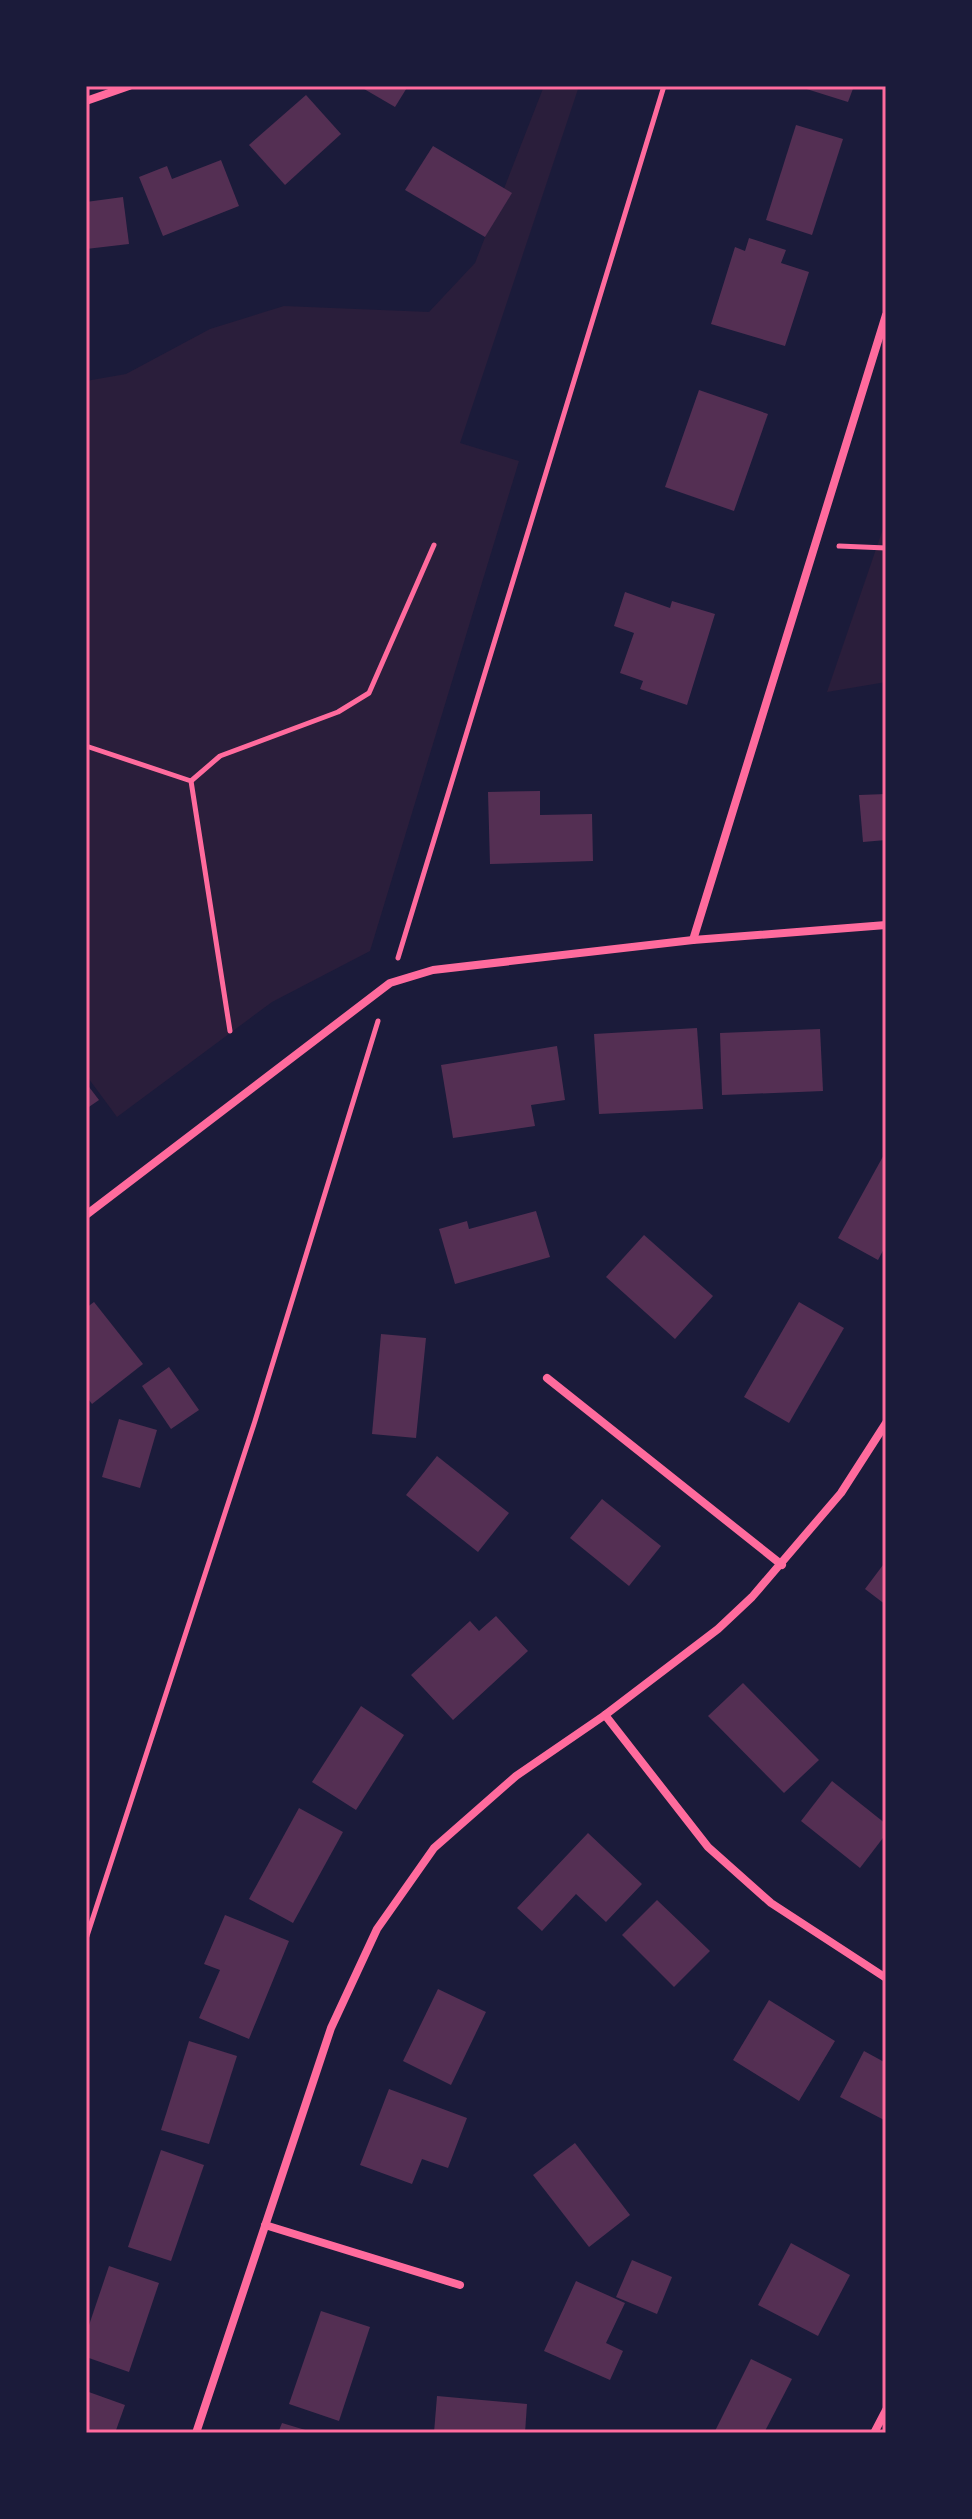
<svg xmlns="http://www.w3.org/2000/svg" width="972" height="2519" viewBox="0 0 972 2519" font-family="'Public Sans',sans-serif">
<style>
.green{fill:#2a1e3b}
.building{fill:#542f53}
.lines{fill:none;stroke-linecap:round;stroke-linejoin:round}
.path{stroke:#ff6b9d;stroke-width:5}
.minor{stroke:#ff6b9d;stroke-width:8}
.neatline{fill:none;stroke:#ff6b9d;stroke-width:3}
</style>
<rect width="100%" height="100%" fill="#1b1b3a"/>
<!-- green -->
<g class="green">
<polygon points="544,86 579,86 460,443 519,461 370,951 272,1002 117,1117 86,1075 86,381 126,374 210,329 284,306 429,312 475,263"/>
<polygon points="886,520 886,682 827,692"/>
</g>
<!-- building -->
<g class="building">
<polygon points="359,86 408,86 395,107"/>
<polygon points="797,86 854,86 848,102"/>
<polygon points="306,95 341,134 285,185 249,145"/>
<polygon points="796,125 843,139 812,235 766,220"/>
<polygon points="433,146 512,193 485,237 405,190"/>
<polygon points="221,160 239,206 163,236 139,177 167,166 172,179"/>
<polygon points="123,197 129,244 86,249 86,202"/>
<polygon points="749,238 786,250 781,263 809,272 785,346 711,324 735,247 745,251"/>
<polygon points="699,390 768,414 734,511 665,487"/>
<polygon points="625,592 670,608 672,601 715,614 687,705 640,689 643,681 620,673 634,633 614,626"/>
<polygon points="540,791 540,815 592,814 593,861 490,864 488,792"/>
<polygon points="886,794 886,840 863,842 859,795"/>
<polygon points="697,1028 703,1109 599,1114 594,1034"/>
<polygon points="820,1029 823,1091 722,1095 720,1033"/>
<polygon points="557,1046 565,1100 531,1105 535,1126 453,1138 441,1065"/>
<polygon points="86,1083 99,1100 86,1109"/>
<polygon points="886,1151 886,1245 878,1260 838,1238"/>
<polygon points="536,1211 550,1257 455,1284 439,1229 467,1221 469,1229"/>
<polygon points="644,1235 713,1296 675,1339 606,1277"/>
<polygon points="94,1302 143,1364 92,1404 86,1396 86,1308"/>
<polygon points="799,1302 844,1328 789,1423 744,1397"/>
<polygon points="381,1334 426,1338 416,1438 372,1434"/>
<polygon points="169,1367 199,1410 171,1429 142,1386"/>
<polygon points="119,1419 157,1430 140,1488 102,1477"/>
<polygon points="437,1456 509,1513 478,1552 406,1495"/>
<polygon points="602,1499 661,1546 629,1586 570,1538"/>
<polygon points="886,1561 886,1605 865,1589"/>
<polygon points="496,1616 528,1651 453,1720 411,1675 470,1621 479,1631"/>
<polygon points="743,1683 819,1760 784,1793 708,1716"/>
<polygon points="361,1706 404,1735 356,1810 312,1782"/>
<polygon points="832,1781 886,1824 886,1834 860,1868 801,1821"/>
<polygon points="299,1808 343,1832 293,1923 249,1899"/>
<polygon points="588,1833 642,1884 606,1922 576,1894 542,1931 517,1908"/>
<polygon points="657,1900 710,1951 674,1987 622,1935"/>
<polygon points="225,1915 289,1941 249,2039 199,2018 220,1970 204,1964"/>
<polygon points="438,1989 486,2012 451,2085 403,2061"/>
<polygon points="769,2000 835,2041 799,2101 733,2060"/>
<polygon points="189,2041 237,2056 209,2144 161,2130"/>
<polygon points="864,2051 886,2063 886,2121 840,2097"/>
<polygon points="389,2089 467,2118 448,2168 422,2159 412,2184 360,2165"/>
<polygon points="575,2143 630,2215 589,2247 533,2175"/>
<polygon points="161,2150 204,2165 171,2261 128,2247"/>
<polygon points="791,2243 850,2275 818,2336 758,2305"/>
<polygon points="632,2260 672,2277 657,2314 616,2297"/>
<polygon points="109,2266 159,2283 129,2372 86,2357 86,2334"/>
<polygon points="576,2281 625,2303 606,2343 623,2351 610,2380 544,2351"/>
<polygon points="321,2311 370,2327 339,2421 289,2404"/>
<polygon points="751,2359 792,2379 764,2433 714,2433"/>
<polygon points="86,2391 125,2405 115,2433 86,2433"/>
<polygon points="437,2396 527,2404 525,2433 434,2433"/>
<polygon points="282,2423 312,2432 312,2433 278,2433"/>
</g>
<g class="lines">
<!-- path -->
<g class="path">
<polyline points="839,546 886,548"/>
<polyline points="86,746 191,781 230,1031"/>
<polyline points="191,781 220,756 338,712 369,693 434,545"/>
<polyline points="398,958 664,86"/>
<polyline points="86,1939 255,1421 378,1021"/>
</g>
<!-- minor -->
<g class="minor">
<polyline points="86,101 129,86"/>
<polyline points="693,940 886,315"/>
<polyline points="86,1215 390,983 433,970 693,940 886,925"/>
<polyline points="547,1378 782,1565"/>
<polyline points="605,1715 708,1847 771,1903 886,1978"/>
<polyline points="265,2225 460,2285"/>
<polyline points="196,2433 331,2028 377,1929 434,1848 516,1776 605,1715 718,1629 752,1597 841,1493 886,1423"/>
<polyline points="874,2433 886,2410"/>
</g>
</g>
<!-- border -->
<rect width="972" height="2519" fill="none" stroke="#1b1b3a" stroke-width="176"/>
<rect x="88" y="88" width="796" height="2343" class="neatline"/>
</svg>
